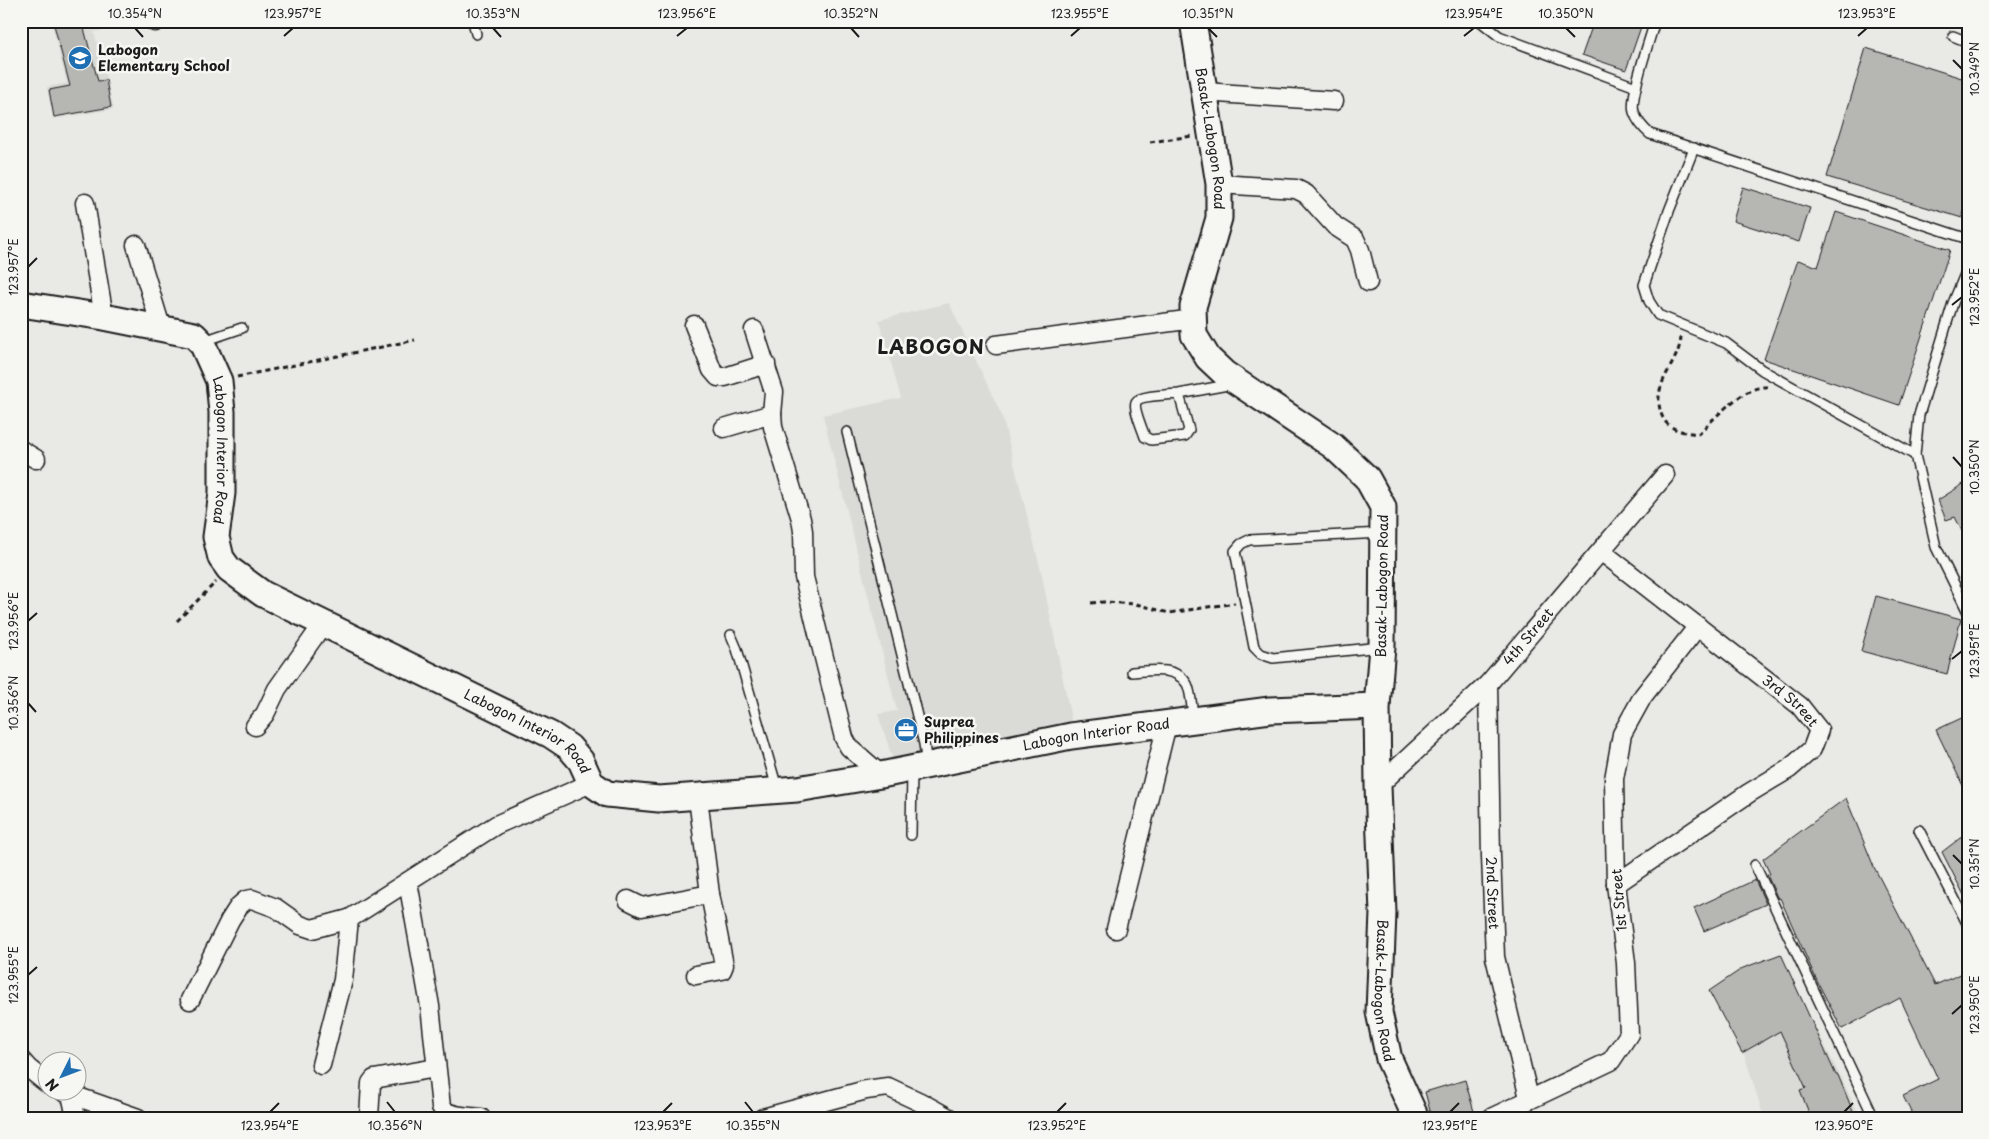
<svg xmlns="http://www.w3.org/2000/svg" width="1989" height="1139" viewBox="0 0 1989 1139" font-family="'Playpen Sans',sans-serif">
<style>
.built{fill:#dadad6}
.building{fill:#b6b6b3;stroke:#1c1c1c}
.lines{fill:none;stroke-linecap:round;stroke-linejoin:round}
.lane-casing{stroke:#1c1c1c;stroke-width:12}
.street-casing{stroke:#1c1c1c;stroke-width:21}
.secondary-casing{stroke:#1c1c1c;stroke-width:29}
.path{stroke:#1c1c1c;stroke-width:3;stroke-dasharray:5 4;stroke-linecap:butt}
.lane{stroke:#f6f6f2;stroke-width:9}
.street{stroke:#f6f6f2;stroke-width:18}
.secondary{stroke:#f6f6f2;stroke-width:25}
.ticks{fill:none;stroke:#1c1c1c;stroke-width:2}
.labels{text-anchor:middle;stroke-width:5;stroke-linejoin:round;paint-order:stroke}
.poi-label{font-size:14px;font-weight:bold;fill:#1c1c1c;stroke:#f6f6f2;text-anchor:start}
.street-label{font-size:14px;fill:#1c1c1c;stroke:#f6f6f2}
.district-label{font-size:19px;font-weight:bold;letter-spacing:1px;fill:#1c1c1c;stroke:#f6f6f2}
.neatline{fill:none;stroke:#1c1c1c;stroke-width:2}
.ticks-label{font-size:12px;text-anchor:middle;fill:#1c1c1c}
</style>
<rect width="100%" height="100%" fill="#e9e9e5"/>
<filter id="ink" filterUnits="userSpaceOnUse"><feTurbulence type="fractalNoise" baseFrequency=".02" numOctaves="2"/><feDisplacementMap in="SourceGraphic" scale="10" xChannelSelector="R" yChannelSelector="G"/><feConvolveMatrix kernelMatrix="1 2 1 2 8 2 1 2 1" color-interpolation-filters="sRGB"/></filter>
<g filter="url(#ink)">
<!-- built -->
<g class="built">
<polygon points="51,21 146,21 94,32 114,109 53,119 47,87 67,83"/>
<polygon points="949,303 1002,416 1041,571 1073,729 894,763 878,714 897,711 823,415 901,398 879,320"/>
<polygon points="1808,1012 1861,1118 1764,1118 1742,1047"/>
</g>
<!-- building -->
<g class="building">
<polygon points="53,21 82,21 98,81 106,80 111,107 54,117 49,90 70,86"/>
<polygon points="1594,21 1643,21 1626,70 1582,55"/>
<polygon points="1866,48 1968,80 1968,199 1962,218 1827,177"/>
<polygon points="1743,187 1810,208 1799,242 1733,221"/>
<polygon points="1836,212 1950,250 1899,405 1764,359 1798,260 1818,267"/>
<polygon points="1968,481 1968,543 1955,517 1946,520 1938,500"/>
<polygon points="1876,596 1961,619 1947,674 1861,651"/>
<polygon points="1968,715 1968,796 1936,730"/>
<polygon points="1846,798 1874,867 1935,985 1968,971 1968,1118 1914,1118 1903,1096 1938,1079 1900,998 1842,1029 1817,981 1780,898 1778,899 1767,875 1770,874 1763,859"/>
<polygon points="1968,832 1968,903 1942,852"/>
<polygon points="1755,880 1766,904 1704,931 1694,908"/>
<polygon points="1781,954 1836,1075 1838,1075 1854,1114 1844,1118 1811,1118 1800,1090 1806,1088 1780,1031 1742,1053 1709,991 1743,968"/>
<polygon points="1465,1080 1475,1115 1466,1118 1432,1118 1425,1092"/>
</g>
<g class="lines">
<!-- lane casing -->
<g class="lane-casing">
<g id="lane">
<polyline points="473,21 476,34"/>
<polyline points="1480,21 1499,36 1636,87"/>
<path d="M 1655,21 C 1650,39 1629,98 1634,112 C 1637,121 1643,128 1650,134 L 1968,239"/>
<polyline points="1953,36 1968,42"/>
<polyline points="1694,148 1669,211 1644,285 1649,301 1658,315 1726,343 1762,370 1915,455"/>
<polyline points="1968,267 1953,303 1919,415 1915,455 1936,547 1968,612"/>
<polyline points="204,341 242,328"/>
<path d="M 1179,394 C 1171,395 1140,395 1136,402 C 1133,409 1143,430 1145,437 L 1151,440 L 1185,436 L 1189,430 L 1179,394 L 1233,384"/>
<polyline points="847,432 924,744 927,765"/>
<polyline points="1381,533 1249,540 1241,544 1235,551 1254,647 1261,654 1273,658 1381,647"/>
<polyline points="731,635 737,649 777,788"/>
<path d="M 1132,672 C 1149,671 1176,665 1187,684 C 1191,691 1192,711 1194,720"/>
<polyline points="1919,830 1968,925"/>
<polyline points="911,835 912,770"/>
<polyline points="1755,865 1874,1118"/>
</g>
</g>
<!-- street casing -->
<g class="street-casing">
<g id="street">
<polyline points="154,21 155,22"/>
<polyline points="1204,92 1334,101"/>
<polyline points="1219,184 1296,189 1306,194 1335,226 1355,239 1360,250 1368,282"/>
<polyline points="85,203 104,317"/>
<polyline points="136,245 161,327"/>
<polyline points="694,325 712,370 718,377 725,377 766,364"/>
<polyline points="754,330 774,392 772,414 773,427 801,519 803,531 804,577 844,738 849,747 881,775"/>
<polyline points="996,345 1194,319"/>
<polyline points="724,428 772,414"/>
<polyline points="21,450 36,459"/>
<path id="s1" d="M 1602,552 L 1800,706 L 1819,730 L 1812,749 L 1789,769 L 1749,793 L 1616,884"/>
<path id="s2" d="M 1488,684 L 1491,856 L 1495,957 L 1529,1098"/>
<polyline points="255,726 265,714 277,689 323,624"/>
<path id="s3" d="M 1378,786 L 1488,684 L 1665,475"/>
<path d="M 408,882 L 430,1006 L 441,1107 C 449,1118 468,1116 481,1118"/>
<polyline points="628,900 642,907 710,894 698,798"/>
<polyline points="1116,929 1167,724"/>
<polyline points="696,975 722,970 724,965 710,894"/>
<polyline points="190,1000 230,920 239,906 246,900 252,899 276,908 300,925 312,929 349,919 496,825 591,783"/>
<polyline points="21,1060 28,1068 48,1084"/>
<polyline points="321,1065 343,980 349,919"/>
<polyline points="64,1092 138,1118"/>
<polyline points="71,1094 76,1118"/>
<polyline points="369,1118 371,1083 374,1079 436,1068"/>
<polyline points="763,1118 866,1090 888,1087 920,1102 949,1118"/>
<polyline points="1491,1118 1611,1061 1629,1034 1626,963 1616,884 1614,779 1622,734 1643,696 1698,626"/>
</g>
</g>
<!-- secondary casing -->
<g class="secondary-casing">
<g id="secondary">
<path id="s4" d="M 1193,21 L 1219,184 L 1219,218 L 1193,307 L 1194,335 L 1208,358 L 1225,374 L 1333,446 L 1367,478 L 1383,507 L 1382,647 L 1377,706 L 1378,786 L 1383,913 L 1379,1012 L 1389,1059 L 1416,1118"/>
<path id="s5" d="M 21,304 L 104,317 L 194,335 L 202,343 L 219,381 L 222,412 L 222,493 L 216,537 L 221,558 L 229,569 L 263,594 L 551,735 L 569,747 L 581,761 L 591,783 L 607,794 L 659,799 L 797,789 L 881,775 L 1071,736 L 1194,720 L 1270,710 L 1377,706"/>
</g>
</g>
<!-- path -->
<g class="path">
<polyline points="1150,142 1192,136"/>
<path d="M 1681,337 C 1679,365 1651,382 1661,413 C 1666,430 1682,432 1698,434 C 1714,419 1744,385 1767,387"/>
<polyline points="237,377 415,340"/>
<polyline points="1091,603 1104,602 1136,604 1169,613 1235,603"/>
<polyline points="177,621 216,582"/>
</g>
<!-- lane -->
<use href="#lane" class="lane"/>
<!-- street -->
<use href="#street" class="street"/>
<!-- secondary -->
<use href="#secondary" class="secondary"/>
</g>
</g>
<!-- ticks -->
<path class="ticks" d="M 135,28 L 143,37M 493,28 L 501,37M 851,28 L 859,37M 1208,28 L 1217,37M 1566,28 L 1575,37M 284,36 L 293,28M 677,36 L 687,28M 1071,36 L 1080,28M 1464,36 L 1474,28M 1858,36 L 1867,28M 1953,60 L 1962,69M 28,267 L 37,258M 1952,305 L 1962,297M 1953,457 L 1962,467M 28,621 L 37,613M 1952,659 L 1962,651M 28,703 L 36,712M 1953,855 L 1962,864M 28,975 L 37,967M 1952,1014 L 1962,1005M 387,1102 L 395,1112M 745,1102 L 753,1112M 270,1112 L 279,1103M 663,1112 L 672,1103M 1057,1112 L 1066,1103M 1450,1112 L 1459,1103M 1844,1112 L 1853,1103"/>
<!-- icons -->
<defs>
<g id="school-disc" transform="scale(1.25)"><circle r="9.5" fill="#1f6fb2" stroke="#f6f6f2"/><path d="M0-5L7-2L0 1L-7-2ZM-4 1L0 2.5L4 1V4Q0 6-4 4Z" fill="#fff"/></g>
<g id="office-disc" transform="scale(1.25)"><circle r="9.5" fill="#1f6fb2" stroke="#f6f6f2"/><path d="M-6-3h4V-5.5h4V-3h4V5H-6ZM-1-4.5V-3h2v-1.5ZM-6 0V1H6V0Z" fill="#fff"/></g>
</defs>
<g fill-rule="evenodd">
<use href="#school-disc" x="80" y="58"/>
<use href="#office-disc" x="906" y="730"/>
</g>
<g class="labels">
<!-- poi labels -->
<g class="poi-label">
<text x="98" y="55">Labogon<tspan x="98" dy="16">Elementary School</tspan></text>
<text x="924" y="727">Suprea<tspan x="924" dy="16">Philippines</tspan></text>
</g>
<!-- street labels -->
<g class="street-label">
<text dy="5" stroke="none"><textPath href="#s4" startOffset="119">Basak-Labogon Road</textPath></text>
<text dy="5" stroke="none"><textPath href="#s5" startOffset="298">Labogon Interior Road</textPath></text>
<text transform="translate(1382 586) rotate(-89)" y="5">Basak-Labogon Road</text>
<text dy="5" stroke="none"><textPath href="#s3" startOffset="212">4th Street</textPath></text>
<text dy="5" stroke="none"><textPath href="#s1" startOffset="240">3rd Street</textPath></text>
<text dy="5" stroke="none"><textPath href="#s5" startOffset="762">Labogon Interior Road</textPath></text>
<text dy="5" stroke="none"><textPath href="#s5" startOffset="1362">Labogon Interior Road</textPath></text>
<text dy="5" stroke="none"><textPath href="#s2" startOffset="209">2nd Street</textPath></text>
<text transform="translate(1619 900) rotate(-95)" y="5">1st Street</text>
<text dy="5" stroke="none"><textPath href="#s4" startOffset="1064">Basak-Labogon Road</textPath></text>
</g>
<!-- district labels -->
<g class="district-label">
<text x="931" y="354">LABOGON</text>
</g>
</g>
<!-- margin -->
<rect width="1989" height="1139" fill="none" stroke="#f6f6f2" stroke-width="55"/>
<!-- north arrow -->
<g transform="translate(62 1076) rotate(228)"><circle r="24" fill="#f6f6f2" stroke="#9f9f9c"/>
<path d="M0-4L9 19L0 12L-9 19Z" fill="#1f6fb2"/>
<text y="-8" font-size="14" font-weight="bold" text-anchor="middle" fill="#1c1c1c">N</text>
</g>
<rect x="28" y="28" width="1934" height="1084" class="neatline"/>
<g class="ticks-label">
<text x="135" y="18">10.354°N</text>
<text x="293" y="18">123.957°E</text>
<text x="493" y="18">10.353°N</text>
<text x="687" y="18">123.956°E</text>
<text x="851" y="18">10.352°N</text>
<text x="1080" y="18">123.955°E</text>
<text x="1208" y="18">10.351°N</text>
<text x="1474" y="18">123.954°E</text>
<text x="1566" y="18">10.350°N</text>
<text x="1867" y="18">123.953°E</text>
<text transform="translate(1975 69) rotate(-90)" y="4">10.349°N</text>
<text transform="translate(14 267) rotate(-90)" y="4">123.957°E</text>
<text transform="translate(1975 297) rotate(-90)" y="4">123.952°E</text>
<text transform="translate(1975 467) rotate(-90)" y="4">10.350°N</text>
<text transform="translate(14 621) rotate(-90)" y="4">123.956°E</text>
<text transform="translate(1975 651) rotate(-90)" y="4">123.951°E</text>
<text transform="translate(14 703) rotate(-90)" y="4">10.356°N</text>
<text transform="translate(1975 864) rotate(-90)" y="4">10.351°N</text>
<text transform="translate(14 975) rotate(-90)" y="4">123.955°E</text>
<text transform="translate(1975 1005) rotate(-90)" y="4">123.950°E</text>
<text x="270" y="1130">123.954°E</text>
<text x="395" y="1130">10.356°N</text>
<text x="663" y="1130">123.953°E</text>
<text x="753" y="1130">10.355°N</text>
<text x="1057" y="1130">123.952°E</text>
<text x="1450" y="1130">123.951°E</text>
<text x="1844" y="1130">123.950°E</text>
</g>
</svg>
